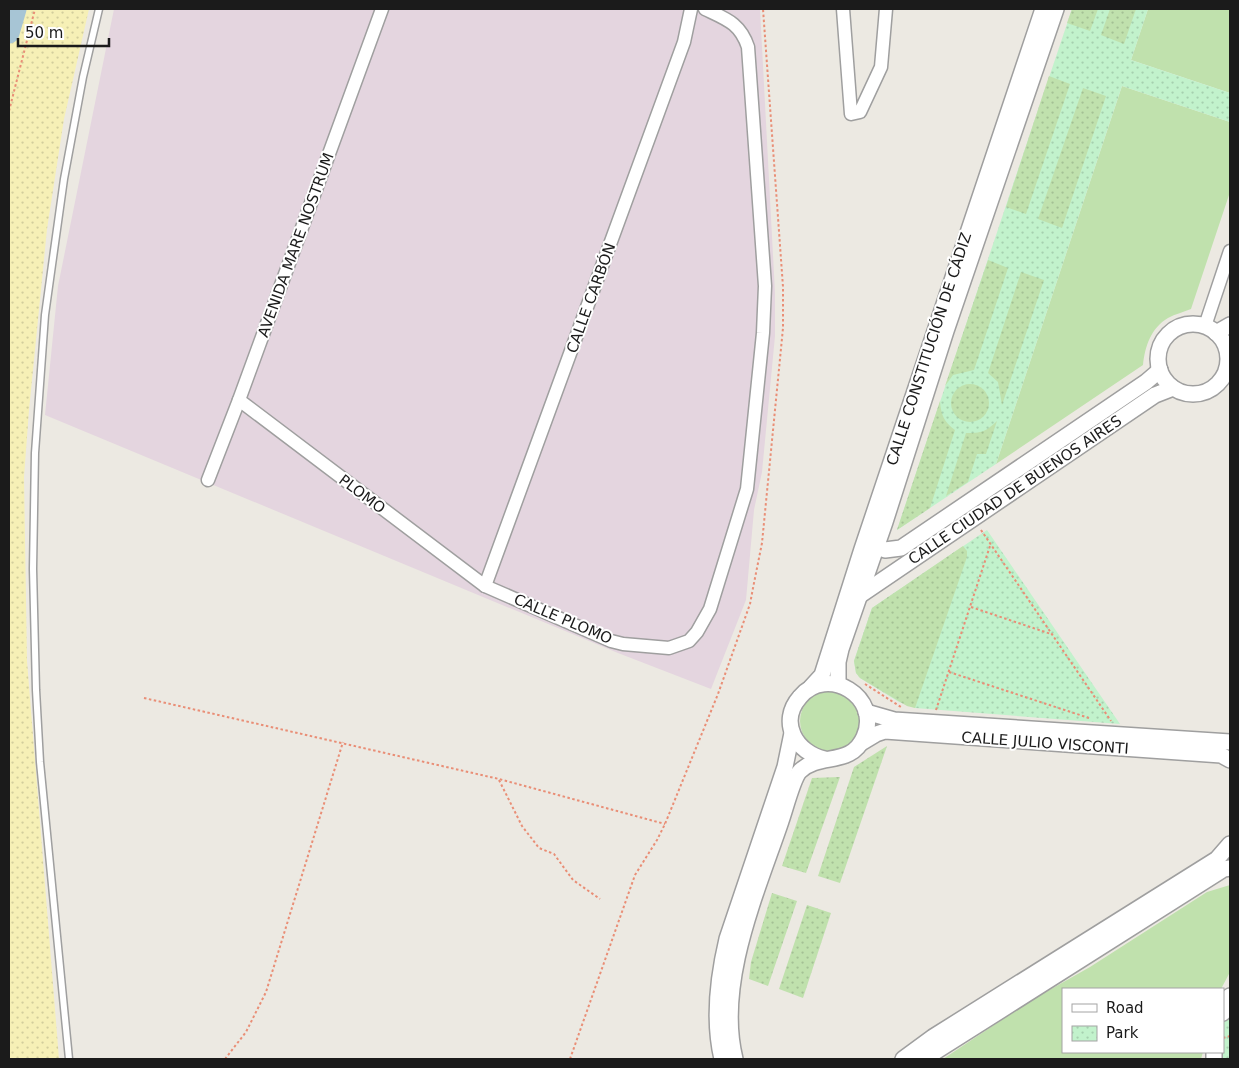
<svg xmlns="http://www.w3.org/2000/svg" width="1239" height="1068" viewBox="0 0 1239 1068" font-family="'DejaVu Sans',sans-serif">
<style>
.industrial{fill:#e4d5df}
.grass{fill:#c0e1ad}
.sand{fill:url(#sand-dots)}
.park{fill:url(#park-dots)}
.garden{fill:url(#garden-dots)}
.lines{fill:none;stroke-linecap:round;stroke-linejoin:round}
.river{stroke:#a7c5d5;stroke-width:21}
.service-casing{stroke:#9f9f9f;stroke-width:9}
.minor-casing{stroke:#9f9f9f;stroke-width:15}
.tertiary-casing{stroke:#9f9f9f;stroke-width:18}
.path{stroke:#e98e76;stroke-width:2;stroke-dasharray:2.5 2.5;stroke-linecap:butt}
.service{stroke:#fff;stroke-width:6}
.minor{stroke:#fff;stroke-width:12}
.tertiary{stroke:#fff;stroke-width:15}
.labels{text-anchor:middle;stroke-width:4;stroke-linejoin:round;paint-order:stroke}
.street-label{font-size:15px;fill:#1b1b1b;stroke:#fff}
</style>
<defs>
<pattern id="sand-dots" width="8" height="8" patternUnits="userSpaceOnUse" patternTransform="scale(1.25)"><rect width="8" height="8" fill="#f6f0b6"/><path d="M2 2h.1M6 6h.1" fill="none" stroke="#d2cd9c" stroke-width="1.8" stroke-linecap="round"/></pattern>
<pattern id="park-dots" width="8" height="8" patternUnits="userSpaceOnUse" patternTransform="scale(1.25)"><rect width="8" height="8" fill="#c2f2cc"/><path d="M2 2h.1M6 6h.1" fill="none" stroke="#a6cfaf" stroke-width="1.8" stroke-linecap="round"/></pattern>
<pattern id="garden-dots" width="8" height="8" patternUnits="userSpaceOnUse" patternTransform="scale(1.25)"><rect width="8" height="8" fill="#c0e1ad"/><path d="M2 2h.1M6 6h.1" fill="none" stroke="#a4c094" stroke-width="1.8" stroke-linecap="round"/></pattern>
</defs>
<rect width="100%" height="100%" fill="#ece9e2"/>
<!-- industrial -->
<polygon class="industrial" points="114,9 760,9 775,293 775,336 762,472 754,510 746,600 711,689 618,653 45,415 58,286"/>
<!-- grass -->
<g class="grass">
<polygon points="1148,9 1230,9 1230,93 1131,60"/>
<path d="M 1122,86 L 1230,122 L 1230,192 L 1191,309 C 1184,312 1175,314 1168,318 C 1151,328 1145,346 1143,365 L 996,464 Z"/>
<circle cx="830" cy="721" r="30"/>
<polygon points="1230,885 1230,972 1221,989 1063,989 1063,1052 1203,1052 1201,1059 943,1059 1030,1001 1090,967 1207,892"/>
</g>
<!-- sand -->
<polygon class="sand" points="9,9 89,9 64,119 47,229 29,410 24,477 27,661 59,1059 9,1059"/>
<!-- park -->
<g class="park">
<polygon points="1072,9 1148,9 1131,60 1230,93 1230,122 1122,86 996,464 897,530"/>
<polygon points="987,530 1120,724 915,708 899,702 860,678 856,673 854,661 872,608"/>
<polygon points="1230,996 1230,1059 1214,1059 1214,1052 1223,1052 1223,1013"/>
</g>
<!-- garden -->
<g class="garden">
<polygon points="1072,9 1098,9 1090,31 1067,23"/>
<polygon points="1110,9 1136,9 1124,44 1101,35"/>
<polygon points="1049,76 1070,84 1026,214 1006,207"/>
<polygon points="1083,88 1106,96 1062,228 1038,219"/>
<polygon points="988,260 1008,268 974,370 953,375 945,386"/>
<polygon points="1021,272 1044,280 1002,405 998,382 988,373"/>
<circle cx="970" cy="403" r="19"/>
<path d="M 940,401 C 941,415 944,422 955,430 L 930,508 L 897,530 Z"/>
<path d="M 997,421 L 986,454 L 977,454 L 968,482 L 946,496 L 966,433 C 982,433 985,432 997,421 Z"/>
<polygon points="963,546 967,551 967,557 915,708 907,706 860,678 856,673 854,661 872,608"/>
<polygon points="887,746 840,883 818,876 854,767"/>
<polygon points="840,777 806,873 782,866 812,778"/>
<polygon points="772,893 797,901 768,986 749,979 751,962"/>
<polygon points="807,905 831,913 803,998 779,989"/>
</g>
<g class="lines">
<!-- river -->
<polyline class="river" points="9,33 16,9"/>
<!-- service casing -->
<g class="service-casing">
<polyline id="service" points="69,1059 40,762 36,690 33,569 35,453 45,315 64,179 83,77 99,9"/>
</g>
<!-- minor casing -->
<g class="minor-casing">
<g id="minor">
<polyline points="843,9 851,114 860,112 881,67 886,9"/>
<polyline points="1205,326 1230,251"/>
<path d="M 239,400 L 485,586 L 611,641 L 623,644 L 669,648 L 689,641 L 697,632 L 710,609 L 747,489 L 763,333 L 765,286 L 748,47 C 740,23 726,19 705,9"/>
<polyline points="208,480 239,400 382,9"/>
<polyline points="485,586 684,42 691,9"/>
</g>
</g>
<!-- tertiary casing -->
<g class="tertiary-casing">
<g id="tertiary">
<circle cx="1193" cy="359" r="35"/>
<polyline points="1216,333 1230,325"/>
<polyline points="868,548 876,546 885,550 901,548 1146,382 1160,370"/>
<polyline points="859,596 1155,395 1173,388"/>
<polyline points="838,684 838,662 841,649 885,522 946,331 1056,9"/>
<polyline points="811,687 822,675 862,549 1043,9"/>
<polyline points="866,712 894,720 1230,742"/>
<polyline points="861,743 876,734 885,731 1221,755 1230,760"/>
<polyline points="1223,1013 1230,996"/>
<path d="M 722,1059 C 713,1021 718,977 727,939 L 785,767 L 792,733"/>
<path d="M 735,1059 C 716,983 757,892 781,821 C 785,810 793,778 800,771 C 820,752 851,767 864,737 C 882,697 827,664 800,697 C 778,722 796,753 825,759"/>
<polyline points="903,1059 933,1037 1217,859 1230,844"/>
<polyline points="924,1059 1224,869 1230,868"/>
<polyline points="1214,1059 1214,1052"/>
</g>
</g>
<!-- path -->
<g class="path">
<polyline points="9,111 35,9"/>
<polyline points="981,530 1111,721"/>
<polyline points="971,607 1051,634"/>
<polyline points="949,672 1089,718"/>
<polyline points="865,684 901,707"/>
<polyline points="144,698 499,779 665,824"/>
<polyline points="936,710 990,546"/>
<polyline points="499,780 522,826 539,848 554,854 573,880 600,899"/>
<polyline points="1223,1038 1230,1036"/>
<polyline points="225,1059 246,1032 266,992 343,742"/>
<polyline points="570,1059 635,875 657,840 665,824 718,694 750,604 753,588 762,543 783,328 783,287 763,9"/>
</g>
<!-- service -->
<use href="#service" class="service"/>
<!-- minor -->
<use href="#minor" class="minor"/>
<!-- tertiary -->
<use href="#tertiary" class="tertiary"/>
</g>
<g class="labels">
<!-- street labels -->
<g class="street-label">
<text transform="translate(296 245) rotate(-70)" y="5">AVENIDA MARE NOSTRUM</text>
<text transform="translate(591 298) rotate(-70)" y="5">CALLE CARBÓN</text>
<text transform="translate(929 349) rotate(-72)" y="5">CALLE CONSTITUCIÓN DE CÁDIZ</text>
<text transform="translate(1015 490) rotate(-34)" y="5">CALLE CIUDAD DE BUENOS AIRES</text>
<text transform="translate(362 494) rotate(37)" y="5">PLOMO</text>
<text transform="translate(563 619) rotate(23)" y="5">CALLE PLOMO</text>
<text transform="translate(1045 743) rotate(4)" y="5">CALLE JULIO VISCONTI</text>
</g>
</g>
<!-- border -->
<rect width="1239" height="1068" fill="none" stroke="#1b1b1b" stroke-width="20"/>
<!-- legend -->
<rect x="1062" y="988" width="162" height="65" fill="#ffffff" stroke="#a4a4a4"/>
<rect x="1072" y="1004" width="25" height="8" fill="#ffffff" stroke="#a4a4a4"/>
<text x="1106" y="1013" font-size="15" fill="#1b1b1b">Road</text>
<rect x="1072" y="1026" width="25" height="15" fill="url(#park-dots)" stroke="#a4a4a4"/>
<text x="1106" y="1038" font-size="15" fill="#1b1b1b">Park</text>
<!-- scale -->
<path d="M18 38v8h91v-8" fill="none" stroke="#1b1b1b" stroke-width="2.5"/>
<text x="25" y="38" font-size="15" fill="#1b1b1b" stroke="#ffffff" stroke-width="4" paint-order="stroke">50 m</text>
</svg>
